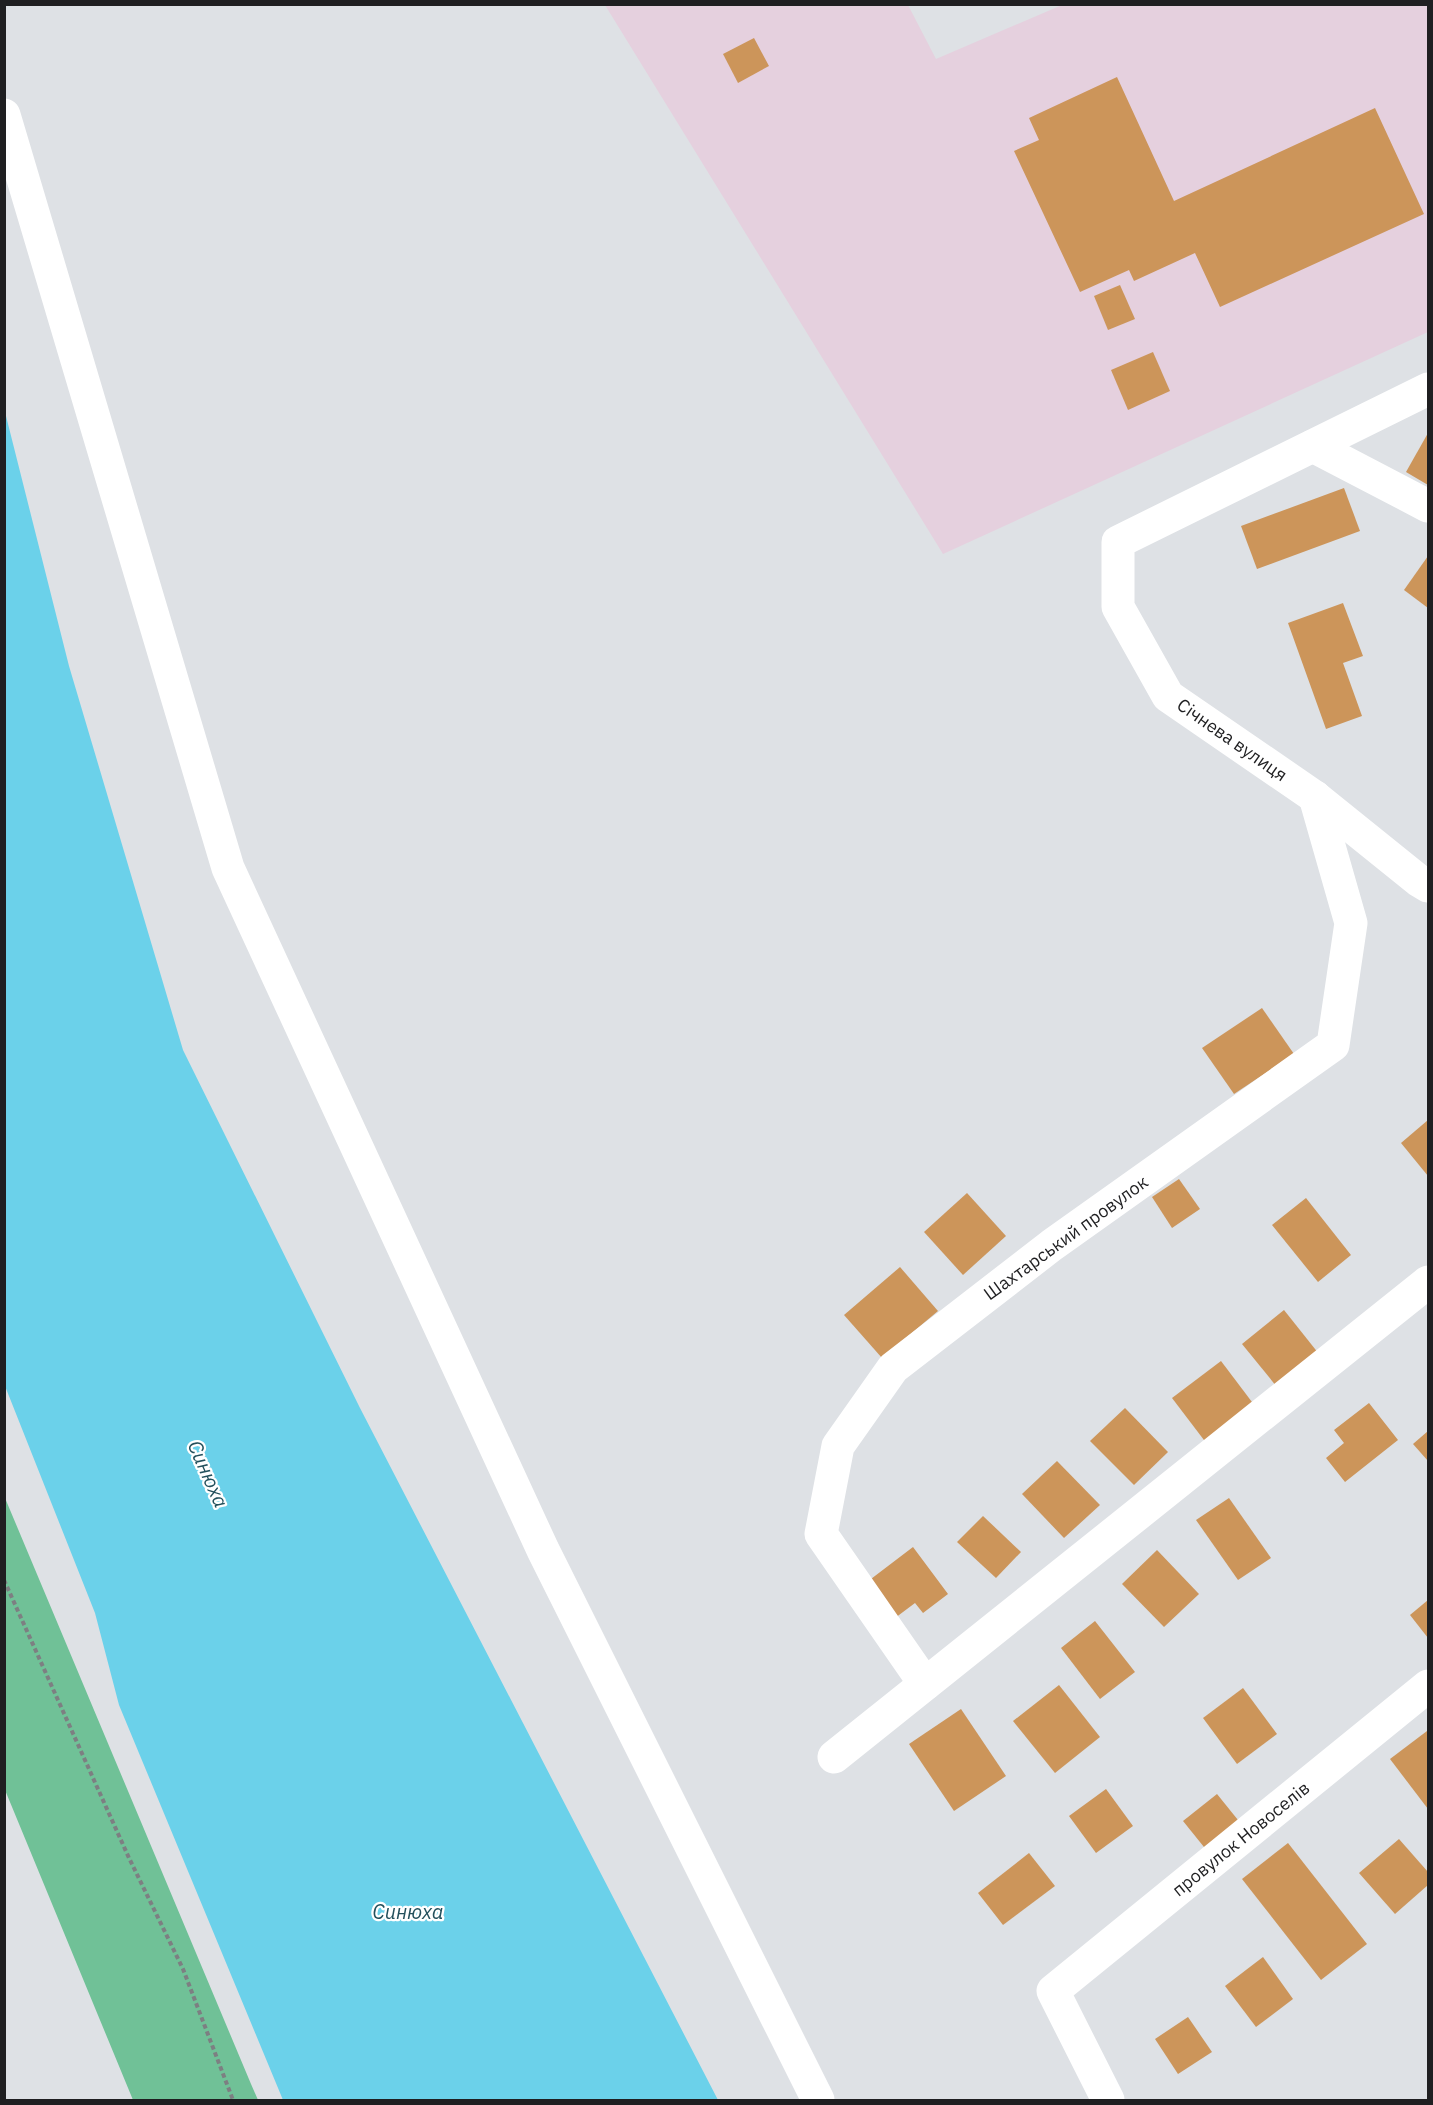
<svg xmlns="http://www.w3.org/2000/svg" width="1433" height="2105" viewBox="0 0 1433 2105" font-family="'IBM Plex Sans',sans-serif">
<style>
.industrial{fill:#e5d0de}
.forest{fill:#70c197}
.water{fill:#6bd1ea}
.building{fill:#cc955a}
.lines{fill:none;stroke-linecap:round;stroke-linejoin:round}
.path{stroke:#7d7f82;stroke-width:4;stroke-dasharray:4.5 3;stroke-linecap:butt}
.minor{stroke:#fff;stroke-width:33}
.labels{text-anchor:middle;stroke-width:4.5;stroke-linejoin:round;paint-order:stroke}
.street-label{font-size:18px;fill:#1f1f21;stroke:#fff}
.water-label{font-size:20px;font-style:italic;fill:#23505c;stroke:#fff}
</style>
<rect width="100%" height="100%" fill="#dee1e5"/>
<!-- industrial -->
<polygon class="industrial" points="605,5 908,5 936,59 1062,5 1428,5 1428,332 943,554"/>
<!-- forest -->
<polygon class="forest" points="5,1498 251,2084 258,2100 133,2100 5,1790"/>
<!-- water -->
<polygon class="water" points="5,412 69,666 183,1050 360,1408 718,2100 283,2100 119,1705 95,1613 5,1386"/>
<!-- building -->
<g class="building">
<polygon points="754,38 769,66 738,83 723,54"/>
<polygon points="1117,77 1174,201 1375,108 1424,214 1220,307 1195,253 1134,281 1129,270 1080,292 1014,151 1039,140 1029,118"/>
<polygon points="1120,285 1135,319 1108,330 1094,296"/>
<polygon points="1153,352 1170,391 1128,410 1111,370"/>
<polygon points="1428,433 1428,485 1406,472"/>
<polygon points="1344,488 1360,531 1257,569 1241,526"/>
<polygon points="1428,556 1428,608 1404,590"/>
<polygon points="1343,603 1363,656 1343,663 1362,716 1326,729 1288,623"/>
<polygon points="1262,1008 1294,1054 1234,1094 1202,1048"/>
<polygon points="1428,1120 1428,1176 1401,1143"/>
<polygon points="1179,1179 1200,1209 1172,1228 1152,1197"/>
<polygon points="967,1193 1006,1236 963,1275 924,1232"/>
<polygon points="1306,1198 1351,1255 1318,1282 1272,1225"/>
<polygon points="900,1267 938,1311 882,1358 844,1315"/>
<polygon points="1284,1310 1319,1354 1277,1387 1242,1344"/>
<polygon points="1221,1361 1255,1406 1207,1444 1172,1398"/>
<polygon points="1369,1403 1398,1440 1345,1482 1326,1458 1344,1443 1334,1430"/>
<polygon points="1125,1408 1168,1452 1134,1485 1090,1441"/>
<polygon points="1428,1431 1428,1461 1413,1444"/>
<polygon points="1057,1461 1100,1505 1064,1538 1022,1494"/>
<polygon points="1229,1498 1271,1558 1238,1580 1196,1520"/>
<polygon points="983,1516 1021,1552 996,1578 957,1542"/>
<polygon points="913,1547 948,1594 923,1613 915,1603 895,1618 867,1582"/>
<polygon points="1157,1550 1199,1594 1164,1627 1122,1584"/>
<polygon points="1428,1600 1428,1638 1410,1615"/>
<polygon points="1095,1621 1135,1672 1100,1699 1061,1648"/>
<polygon points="1059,1685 1100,1737 1055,1773 1013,1721"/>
<polygon points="1243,1688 1277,1734 1237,1764 1203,1718"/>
<polygon points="961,1709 1006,1776 954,1811 909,1744"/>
<polygon points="1427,1731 1428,1732 1428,1809 1390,1759"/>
<polygon points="1106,1789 1133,1826 1096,1853 1069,1816"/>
<polygon points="1217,1794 1242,1825 1208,1852 1183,1821"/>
<polygon points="1399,1839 1428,1872 1428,1885 1395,1914 1359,1873"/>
<polygon points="1288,1843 1367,1944 1321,1980 1242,1879"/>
<polygon points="1029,1853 1055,1886 1003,1925 978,1893"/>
<polygon points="1263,1957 1293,1999 1256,2027 1225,1986"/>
<polygon points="1188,2017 1212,2052 1178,2074 1155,2039"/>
</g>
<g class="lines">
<!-- path -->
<polyline class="path" points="4,1580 129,1858 183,1969 233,2100"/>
<!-- minor -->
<g class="minor">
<polyline points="4,115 228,868 543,1550 818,2100"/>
<polyline points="1428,389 1118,542 1118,607 1168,696 1315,797 1418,880 1428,886"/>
<polyline points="1313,446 1428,506"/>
<polyline points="925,1684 821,1534 838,1446 893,1368 1052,1245 1333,1045 1351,923 1315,797"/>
<polyline points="834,1757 1428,1282"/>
<polyline points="1108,2100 1053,1991 1428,1686"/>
</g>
</g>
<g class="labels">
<!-- street labels -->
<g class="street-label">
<text transform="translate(1232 740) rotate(35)" y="6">Січнева вулиця</text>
<text transform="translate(1066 1238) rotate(-36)" y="6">Шахтарський провулок</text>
<text transform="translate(1241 1839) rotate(-39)" y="6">провулок Новоселів</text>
</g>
<!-- water labels -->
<g class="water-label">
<text transform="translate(208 1474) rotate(66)" y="7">Синюха</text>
<text x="408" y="1919">Синюха</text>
</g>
</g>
<!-- border -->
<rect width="1433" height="2105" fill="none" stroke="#1f1f21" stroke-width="12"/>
</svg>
